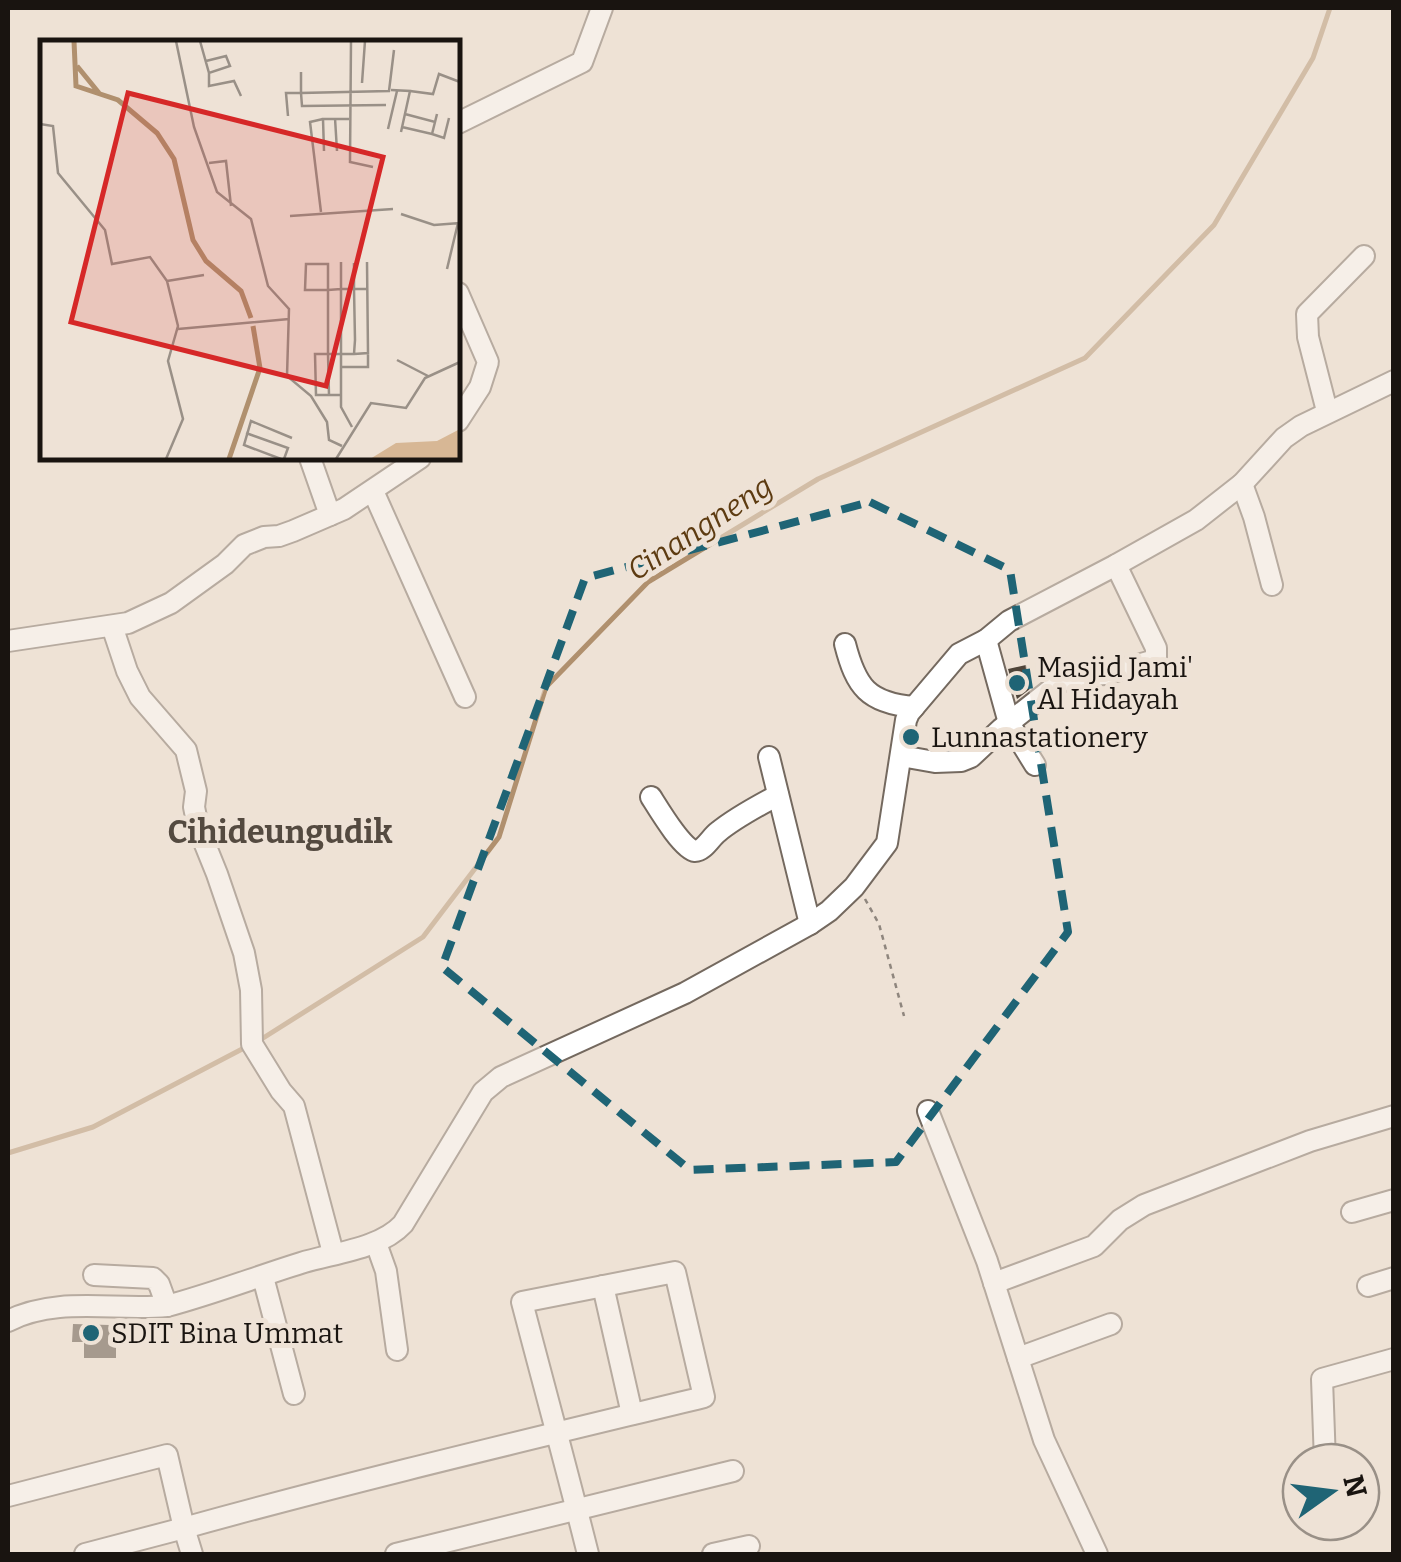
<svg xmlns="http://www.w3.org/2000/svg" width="1401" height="1562" viewBox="0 0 1401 1562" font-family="Bitter,serif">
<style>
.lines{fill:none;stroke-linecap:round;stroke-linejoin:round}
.stream{stroke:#b0906e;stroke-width:5}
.building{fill:#4e4439}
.street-casing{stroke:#74695f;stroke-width:24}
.path{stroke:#8f867e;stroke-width:2.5;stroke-dasharray:5 5;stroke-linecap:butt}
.street{stroke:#fff;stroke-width:20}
.marked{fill:none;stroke:#1f6475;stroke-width:8;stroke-dasharray:20 12;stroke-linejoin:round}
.poi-dot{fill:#1f6475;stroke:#eee2d6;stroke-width:4}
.labels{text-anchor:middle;stroke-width:10;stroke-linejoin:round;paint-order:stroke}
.poi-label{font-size:28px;fill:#191410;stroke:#eee2d6;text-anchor:start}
.water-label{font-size:30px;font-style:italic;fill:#5d3b11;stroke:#eee2d6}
.quarter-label{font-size:32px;font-weight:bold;fill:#544a40;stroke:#eee2d6}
.inset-river{fill:none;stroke:#b0906e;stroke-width:5}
.inset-road{fill:none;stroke:#999087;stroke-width:2.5}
.view{fill:#d62828;fill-opacity:0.15;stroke:#d62828;stroke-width:5}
.inset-edge{fill:none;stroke:#191410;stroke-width:5}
</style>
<rect width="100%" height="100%" fill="#eee2d6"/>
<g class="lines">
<!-- stream -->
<g class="stream">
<polyline points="260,1040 423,937 499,837 546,687 648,582 818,479 1085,358 1214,225 1313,58 1330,8"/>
<polyline points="8,1153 93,1127 246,1047"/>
</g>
</g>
<!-- building -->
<g class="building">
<polygon points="1026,665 1030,689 1017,699 1008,669"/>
<polygon points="73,1324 110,1325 110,1341 116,1341 116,1358 84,1358 84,1342 72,1342"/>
</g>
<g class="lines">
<!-- street casing -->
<g class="street-casing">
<g id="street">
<polyline points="458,123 582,62 602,8"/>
<polyline points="458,293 488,362 480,387 458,421"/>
<polyline points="1327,411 1308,337 1307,314 1364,256"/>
<polyline points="310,458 330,515"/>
<polyline points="1242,484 1254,517 1272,585"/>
<polyline points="373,491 465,697"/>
<polyline points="112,626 127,671 140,697 186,750 196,791 194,807 198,827 217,874 244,953 251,990 252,1044 281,1091 294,1106 333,1253"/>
<polyline points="986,640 1009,723 1035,765"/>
<polyline points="8,641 128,623 171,603 225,564 244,545 264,537 279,536 293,531 344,509 420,458"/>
<path d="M 845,644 C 856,687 868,703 914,707"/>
<polyline points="901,756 935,762 961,761 971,757 1001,729 1063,680 1079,676 1105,674 1152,661 1156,657 1156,648 1116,565"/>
<polyline points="769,757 810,924"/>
<path d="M 651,797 C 658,808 683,850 695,851 C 704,851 711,837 718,832 C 736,817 758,806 778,795"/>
<polyline points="928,1111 987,1261 1044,1440 1097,1554"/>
<polyline points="1352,1212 1394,1200"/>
<polyline points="376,1243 386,1271 397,1350"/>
<polyline points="94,1275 153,1278 159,1284 167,1306"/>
<polyline points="263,1277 294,1394"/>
<polyline points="994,1283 1094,1246 1120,1220 1144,1205 1310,1141 1394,1116"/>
<polyline points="603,1286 632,1414"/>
<polyline points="1368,1286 1394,1278"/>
<path d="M 8,1321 C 57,1296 114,1311 167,1306 C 212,1294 256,1277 301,1263 C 333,1253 380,1249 403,1224 L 483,1092 L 501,1077 L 685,993 L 810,924 L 829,911 L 854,887 L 887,843 L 906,720 L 909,713 L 959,654 L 986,640 L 1009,621 L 1116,565 L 1196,520 L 1242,484 L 1284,438 L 1301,426 L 1394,381"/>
<polyline points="1018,1358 1111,1324"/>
<polyline points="1325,1462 1322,1379 1394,1359"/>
<polyline points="8,1496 167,1455 184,1528 85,1554"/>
<path d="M 192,1554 L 184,1528 C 357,1480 531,1439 704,1397 L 675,1272 L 522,1302 C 544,1386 567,1470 588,1554"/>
<polyline points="396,1554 733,1471"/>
<polyline points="713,1554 749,1546"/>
</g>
</g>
<!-- path -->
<polyline class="path" points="865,899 879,924 904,1016"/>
<!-- street -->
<use href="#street" class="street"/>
</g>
<!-- marked area -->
<path d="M0 0H1401V1562H0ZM 870,502 L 1010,570 L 1068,932 L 896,1162 L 690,1170 L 442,967 L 585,578 Z" fill="#eee2d6" fill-opacity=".55" fill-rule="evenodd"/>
<path class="marked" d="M 870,502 L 1010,570 L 1068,932 L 896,1162 L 690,1170 L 442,967 L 585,578 Z"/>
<!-- markers -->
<g class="poi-dot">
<circle cx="1017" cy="683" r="10"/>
<circle cx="911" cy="737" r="10"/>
<circle cx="91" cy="1333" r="10"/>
</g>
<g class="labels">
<!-- poi labels -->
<g class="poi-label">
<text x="1037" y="677">Masjid Jami'<tspan x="1037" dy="32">Al Hidayah</tspan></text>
<text x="931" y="747">Lunnastationery</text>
<text x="111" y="1343">SDIT Bina Ummat</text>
</g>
<!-- water labels -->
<g class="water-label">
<text transform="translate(700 528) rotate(-33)" y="10">Cinangneng</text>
</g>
<!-- quarter labels -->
<g class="quarter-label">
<text x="280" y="843">Cihideungudik</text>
</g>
</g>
<!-- overview -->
<g transform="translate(40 40)">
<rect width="420" height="420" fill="#eee2d6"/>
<path d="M 420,389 L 420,419 L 330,419 L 356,403 L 397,401 Z" fill="#d7b795"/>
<path class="inset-river" d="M 34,1 L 36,46 L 78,60 L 117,93 L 134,119 L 153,200 L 166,221 L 201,251 L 211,278M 37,26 L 59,53M 189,419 L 220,328 L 213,286"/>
<path class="inset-road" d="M 136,1 L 154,87 L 177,152 L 211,179 L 228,246 L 249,269 L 247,336 L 271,356 L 287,382 L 289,400 L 302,406M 160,1 L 169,33 L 190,26 L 186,16 L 166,21M 311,1 L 310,122 L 333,127M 169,33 L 169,46 L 194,41 L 201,56M 322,43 L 325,1M 351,50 L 370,51 L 361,92M 370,51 L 393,54 L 399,34 L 420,42M 346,65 L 262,66 L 261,53 L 349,51 L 354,10M 365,74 L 395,82 L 397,74M 248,76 L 246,53 L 261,53 L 261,32M 295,78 L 297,111M 0,84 L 13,86 L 18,133 L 65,190 L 72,224 L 110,217 L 127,241 L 138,286 L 128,321 L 143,379 L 126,419M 362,87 L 392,94 L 395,82M 348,89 L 357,51M 392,94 L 404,98 L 409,78M 284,111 L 283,79 L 309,79M 169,123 L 186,121 L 191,166M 281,172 L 270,82 L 283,79M 361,174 L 394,185 L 420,183M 250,176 L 353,169M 301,222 L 301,367 L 312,387M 314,223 L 314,249 L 315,300 L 314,314 L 288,314 L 288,224 L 266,224 L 265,250 L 288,250 L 301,249 L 327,249M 407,229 L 418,183M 127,241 L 164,235M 138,289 L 249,279M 314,314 L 328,313 L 327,222M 357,320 L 388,336M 301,327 L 328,327 L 328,313M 289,355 L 288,314 L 275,314 L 276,355 L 302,355M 206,393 L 248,408 L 244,419M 241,419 L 204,405 L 211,381 L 252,398M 296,419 L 331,363 L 366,368 L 385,338 L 420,322"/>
<path class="view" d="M 88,53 L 343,117 L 286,346 L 31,282 Z"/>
<rect width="420" height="420" class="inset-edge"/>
</g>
<!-- border -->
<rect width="1401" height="1562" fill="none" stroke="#191410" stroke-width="20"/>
<!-- north arrow -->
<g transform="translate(1331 1492) rotate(76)"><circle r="48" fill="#eee2d6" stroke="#999087" stroke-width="2.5"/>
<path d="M0-8L18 38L0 25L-18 38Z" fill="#1f6475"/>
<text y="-15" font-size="28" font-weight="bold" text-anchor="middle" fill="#191410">N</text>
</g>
</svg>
